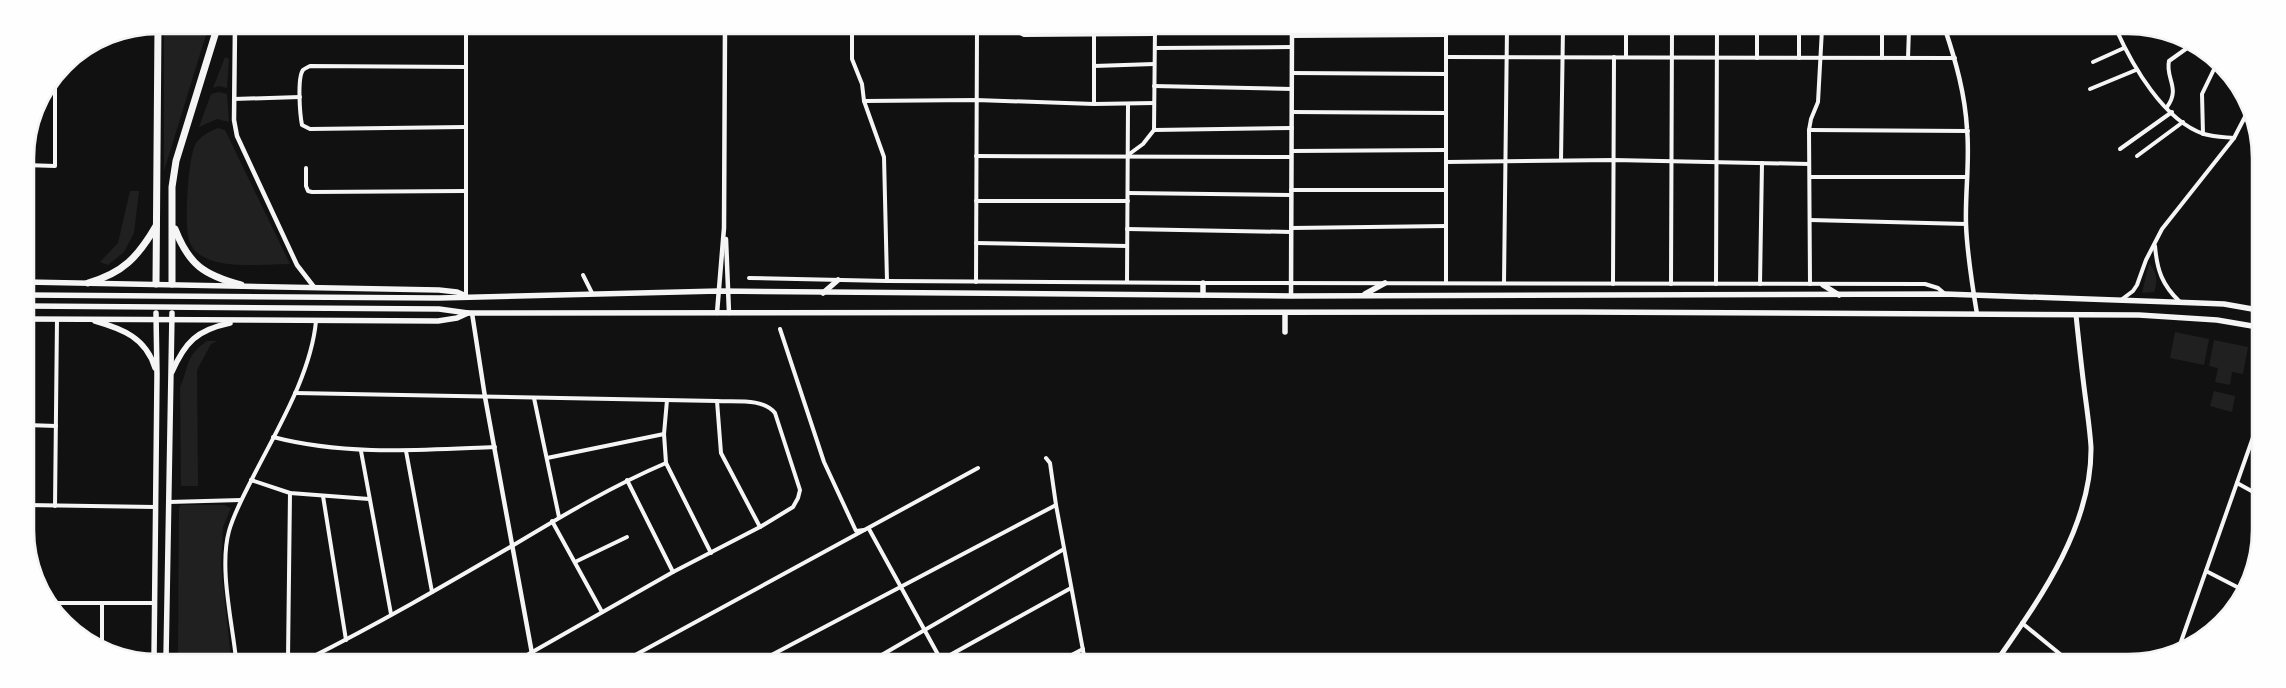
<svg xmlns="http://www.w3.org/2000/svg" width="2286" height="688" viewBox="0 0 2286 688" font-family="Cabin,sans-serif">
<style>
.green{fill:#202020}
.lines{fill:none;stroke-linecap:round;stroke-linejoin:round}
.minor{stroke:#f5f5f5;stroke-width:4}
.tertiary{stroke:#f5f5f5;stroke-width:4.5}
.secondary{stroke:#f5f5f5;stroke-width:5}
.primary{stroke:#f5f5f5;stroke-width:5.5}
.motorway{stroke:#f5f5f5;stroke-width:7}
.rim{fill:none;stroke:#f5f5f5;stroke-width:2.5}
</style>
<rect width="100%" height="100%" fill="#111"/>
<!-- green -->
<g class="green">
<polygon points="164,25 209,25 164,171"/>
<polygon points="225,57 229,59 227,88 219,86 213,88"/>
<polygon points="219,92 227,94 229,122 217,119 199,127 211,94"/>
<path d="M 218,128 L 225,130 L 290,264 C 265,264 219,270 199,254 C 193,250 189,243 188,235 C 185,219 188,156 196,143 C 201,136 210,131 218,128 Z"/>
<polygon points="130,191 139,191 134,233 124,252 108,265 100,262 118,243"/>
<path d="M 2149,263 C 2157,273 2158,281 2154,292 L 2142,293 Z"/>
<polygon points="2175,332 2209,339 2204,365 2170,358"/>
<polygon points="2214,340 2248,347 2243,374 2232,372 2230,385 2215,382 2218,368 2209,366"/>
<path d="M 207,341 L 217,341 L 211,344 L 197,370 L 198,486 L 181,486 L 180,387 C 190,366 184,357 207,341 Z"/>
<polygon points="2214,391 2235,396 2232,412 2210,406"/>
<polygon points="181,505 224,505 231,508 223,527 221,565 231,659 178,659 179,508"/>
</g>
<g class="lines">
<!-- minor -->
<g class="minor">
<polyline points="466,26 466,296"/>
<polyline points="852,27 852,59 862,84 864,101 884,157 887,281"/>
<polyline points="1019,27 1020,33 1024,35 1155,34"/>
<polyline points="1446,28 1446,283"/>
<polyline points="1757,29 1757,58"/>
<path d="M 2116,29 C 2132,65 2164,121 2204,134 C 2214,137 2224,137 2234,138"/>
<polyline points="1292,36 1446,35"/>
<polyline points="1155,48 1292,47"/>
<polyline points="1446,57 1955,58"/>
<polyline points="1626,57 1626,28"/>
<polyline points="1799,58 1799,29"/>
<polyline points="1882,58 1882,29"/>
<polyline points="1908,58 1909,29"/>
<polyline points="2093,62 2124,48"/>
<polyline points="1094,66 1154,64"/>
<polyline points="1292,73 1446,74"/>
<polyline points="1154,86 1292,89"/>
<polyline points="2090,89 2136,70"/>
<polyline points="234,99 300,97"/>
<polyline points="864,101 976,100 1094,104 1154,103"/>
<polyline points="1094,104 1094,34"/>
<path d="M 2167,107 C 2181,88 2165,78 2169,61 L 2190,46"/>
<polyline points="1292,112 1446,113"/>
<path d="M 465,127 L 310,129 L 302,125 C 300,115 297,78 303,70 C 304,69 308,67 310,66 L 466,67"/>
<polyline points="1154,130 1292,128"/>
<polyline points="1809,130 1968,131"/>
<polyline points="2203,134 2202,94 2217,63"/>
<polyline points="2120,149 2172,112"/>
<polyline points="1292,151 1446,150"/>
<polyline points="1128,155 1143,144 1154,130 1155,27"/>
<polyline points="976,156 1291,157"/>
<polyline points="2137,156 2183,122"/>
<polyline points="1561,160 1563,28"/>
<polyline points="1446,162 1614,160 1809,164"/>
<polyline points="25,165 55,166 55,77"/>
<polyline points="306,168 306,186 308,191 312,192 465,191"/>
<polyline points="1810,177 1967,177"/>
<polyline points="1291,190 1446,190"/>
<polyline points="1128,193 1291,195"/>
<polyline points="976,201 1128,201"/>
<polyline points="1810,220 1966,224"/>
<polyline points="1291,228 1446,226"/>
<polyline points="1127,229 1291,232"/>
<polyline points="976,243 1127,246"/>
<path d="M 2155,246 C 2157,270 2162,285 2180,302"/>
<polyline points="583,275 592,293"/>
<polyline points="749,278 887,281 1203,283 1925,284 1938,288 1945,294"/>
<polyline points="976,282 977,27"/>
<polyline points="1127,282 1128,104"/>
<polyline points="1504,283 1507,28"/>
<polyline points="1613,284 1614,57"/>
<polyline points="1671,284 1672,28"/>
<polyline points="1716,284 1717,28"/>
<polyline points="1760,284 1762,163"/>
<polyline points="1810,284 1809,130 1811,119 1818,102 1822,29"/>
<polyline points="2121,300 2133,291 2137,285 2146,260 2162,229 2234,138 2248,111"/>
<polyline points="780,329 824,462 856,531 864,530"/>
<path d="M 295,393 L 717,401 C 736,402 763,398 775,413 L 800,490 L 798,498 L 793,507 L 760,527 L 673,572 L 520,659"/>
<polyline points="534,398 559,517"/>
<polyline points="667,400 664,434 666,463 711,553"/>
<polyline points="717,401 721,453 760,527"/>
<polyline points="27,425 56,426"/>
<path d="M 273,437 C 346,456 420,450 495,447"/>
<polyline points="361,451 391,614"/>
<polyline points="406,451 432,592"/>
<polyline points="547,458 664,434"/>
<polyline points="1046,458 1050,463 1056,505 1085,661"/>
<polyline points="251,480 290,493 369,499"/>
<polyline points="627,480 673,572"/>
<polyline points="2237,483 2257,494"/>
<polyline points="323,496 346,640"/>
<polyline points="169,502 241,500"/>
<polyline points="27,505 155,507"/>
<polyline points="55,506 57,319"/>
<polyline points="552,521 602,612"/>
<polyline points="869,529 941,660"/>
<polyline points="575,562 627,537"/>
<polyline points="2206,571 2241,589"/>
<polyline points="53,603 154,603"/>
<polyline points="2022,623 2071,663"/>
<polyline points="102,646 102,603"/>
<polyline points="2177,653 2257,426"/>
<path d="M 236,659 C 232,621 219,567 229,531 C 234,513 244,495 252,479 C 276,431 311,375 316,321"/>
<polyline points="288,659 290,493"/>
<path d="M 308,659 C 378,624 445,585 512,546 C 562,516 612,486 666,463"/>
<polyline points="626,660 978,468"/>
<polyline points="762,660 1056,505"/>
<polyline points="873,660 1064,549"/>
<polyline points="941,660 1071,588"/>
<polyline points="1062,660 1083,649"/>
</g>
<!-- tertiary -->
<g class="tertiary">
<polyline points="235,25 234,120 237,136 297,265 314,287"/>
<path d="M 1945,29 C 1956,62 1965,94 1967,129 C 1970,160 1965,192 1966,224 C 1967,254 1972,284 1977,314"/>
<polyline points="726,239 729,313"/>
<polyline points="1291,296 1292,28"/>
<polyline points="472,313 485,397 533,659"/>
<polyline points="717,313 724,228 725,26"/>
</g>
<!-- secondary -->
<path class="secondary" d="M 1996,662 C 2039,600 2092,527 2091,447 C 2090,432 2088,417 2086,402 C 2082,373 2079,344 2076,315"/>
<!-- primary -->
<g class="primary">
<polyline points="26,282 439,290 457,292 464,295"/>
<polyline points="1203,283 1203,295"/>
<polyline points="1823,285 1839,295"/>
<polyline points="823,293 838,280"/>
<polyline points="1365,294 1385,283"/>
<polyline points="26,295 439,298 719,291 1291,296 1945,294 2199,303 2224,304 2258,310"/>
<polyline points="26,306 439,309 468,313 1579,312 2139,315 2217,320 2258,327"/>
<polyline points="1285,313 1285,332"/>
<polyline points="26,319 438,321 457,318 468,313"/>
<path d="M 95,321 C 123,329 146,338 155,368"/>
<path d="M 172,372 C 185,342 197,330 230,323"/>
<polyline points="154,659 157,375 156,313"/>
<polyline points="166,659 172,313"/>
</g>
<!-- motorway -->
<g class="motorway">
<path d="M 175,229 C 189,265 204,275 241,285"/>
<path d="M 88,283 C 123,273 138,257 156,226"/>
<polyline points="156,284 158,25"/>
<polyline points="172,284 172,187 176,161 218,25"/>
</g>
</g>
<!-- crop -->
<path d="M0 0H2286V688H0ZM158 34H2128A124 124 0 0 1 2252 158V530A124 124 0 0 1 2128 654H158A124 124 0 0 1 34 530V158A124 124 0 0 1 158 34Z" fill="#fefefe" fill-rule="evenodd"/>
<path class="rim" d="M158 34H2128A124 124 0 0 1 2252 158V530A124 124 0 0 1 2128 654H158A124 124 0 0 1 34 530V158A124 124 0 0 1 158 34Z"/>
</svg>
